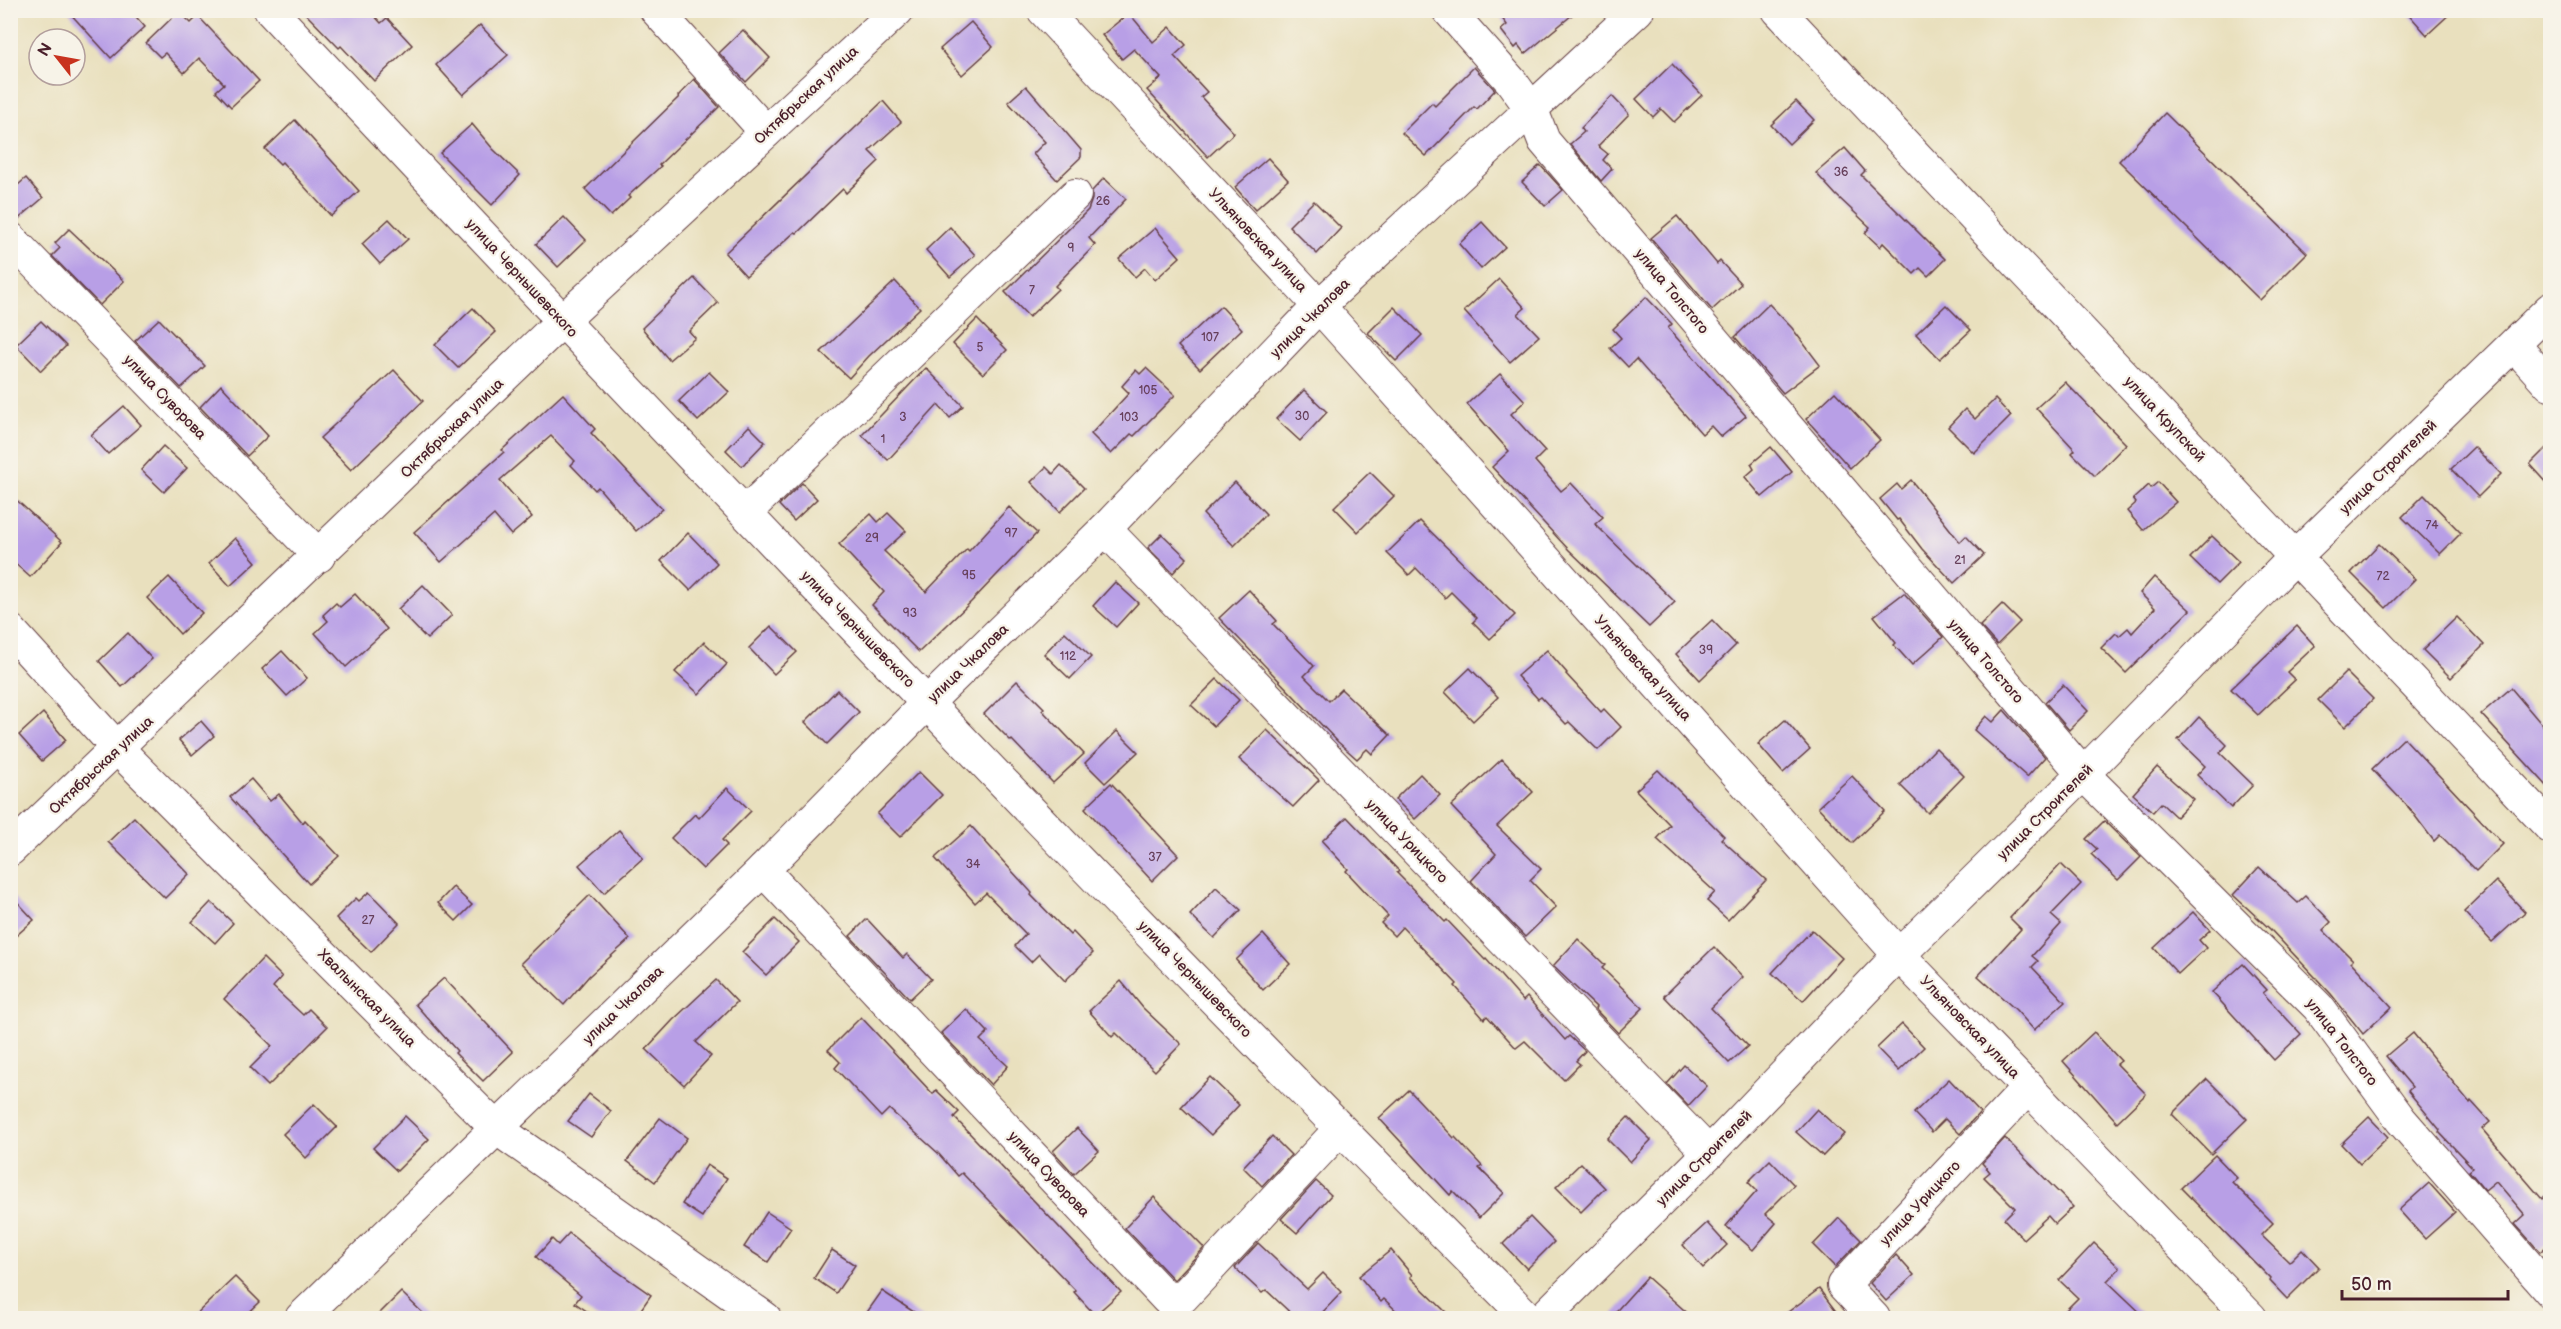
<svg xmlns="http://www.w3.org/2000/svg" width="2561" height="1329" viewBox="0 0 2561 1329" font-family="'Balsamiq Sans',sans-serif">
<style>
.building{fill:#b89fe6}
.lines{fill:none;stroke-linecap:round;stroke-linejoin:round}
.minor-casing{stroke:#623c41;stroke-width:34}
.minor{stroke:#fff;stroke-width:32}
.labels{text-anchor:middle;stroke-width:4.5;stroke-linejoin:round;paint-order:stroke}
.number-label{font-size:12px;fill:#663f5a}
.street-label{font-size:15px;fill:#4a1f2b;stroke:#f7f3e8}
</style>
<rect width="100%" height="100%" fill="#f7f3e8"/>
<filter id="ink" filterUnits="userSpaceOnUse"><feTurbulence type="fractalNoise" baseFrequency=".0167" numOctaves="2"/><feDisplacementMap in="SourceGraphic" scale="12" xChannelSelector="R" yChannelSelector="G"/><feConvolveMatrix kernelMatrix="1 2 1 2 8 2 1 2 1" color-interpolation-filters="sRGB"/></filter>
<filter id="wash" filterUnits="userSpaceOnUse"><feTurbulence type="fractalNoise" baseFrequency=".008" numOctaves="4" result="noise"/><feDisplacementMap in="SourceGraphic" scale="24" xChannelSelector="R" yChannelSelector="G"/><feGaussianBlur stdDeviation="1.35" result="paint"/><feColorMatrix in="noise" values="0 0 0 0 0 0 0 0 0 0 0 0 0 0 0 0 0 1.4 0 .05"/><feComposite in="paint" operator="in"/></filter>
<g filter="url(#wash)">
<rect width="100%" height="100%" fill="#e9e0be"/>
<g id="blocks">
<!-- building -->
<g class="building">
<polygon points="67,10 130,10 145,27 111,58"/>
<polygon points="302,10 369,10 381,23 387,18 412,45 374,81 341,46 339,48"/>
<polygon points="1496,10 1578,10 1525,54 1518,45 1515,48 1501,30 1507,25"/>
<polygon points="2405,10 2454,10 2427,35"/>
<polygon points="179,11 191,23 198,16 259,81 231,107 216,91 224,84 199,58 184,73 165,53 160,57 146,43"/>
<polygon points="1129,13 1153,42 1170,27 1186,45 1174,56 1207,92 1201,97 1234,133 1208,157 1147,90 1161,78 1134,49 1122,59 1102,35"/>
<polygon points="971,22 993,47 962,75 940,49"/>
<polygon points="480,25 508,55 463,95 436,65"/>
<polygon points="743,30 770,58 746,82 719,53"/>
<polygon points="1672,64 1702,95 1674,122 1661,109 1653,117 1636,99"/>
<polygon points="1474,67 1495,90 1477,109 1474,107 1426,156 1402,133 1432,103 1435,106"/>
<polygon points="694,79 719,107 659,165 661,166 628,196 630,198 611,216 585,189 679,97 678,96"/>
<polygon points="1026,86 1081,150 1081,157 1057,180 1033,154 1045,142 1008,102"/>
<polygon points="1612,96 1629,114 1598,146 1608,154 1603,160 1612,169 1601,181 1570,144 1584,132 1581,128"/>
<polygon points="883,101 901,122 869,151 879,161 846,193 843,189 797,233 795,232 746,276 725,253"/>
<polygon points="1796,101 1814,120 1789,144 1771,125"/>
<polygon points="2165,113 2307,253 2260,300 2119,161"/>
<polygon points="295,120 359,191 331,216 282,162 280,164 265,149"/>
<polygon points="472,124 493,149 520,175 492,205 440,153"/>
<polygon points="1845,148 1865,171 1861,175 1945,259 1928,276 1920,268 1914,274 1883,243 1880,247 1865,233 1870,227 1836,195 1816,173"/>
<polygon points="1268,158 1288,180 1255,210 1235,187"/>
<polygon points="1540,165 1563,190 1545,206 1522,182"/>
<polygon points="26,178 43,198 16,221 10,221 10,192"/>
<polygon points="1104,178 1126,199 1089,238 1095,245 1055,286 1058,289 1029,317 1005,292 1088,210 1092,199 1092,191"/>
<polygon points="1314,201 1341,228 1317,254 1289,226"/>
<polygon points="1677,216 1717,264 1720,261 1741,284 1712,310 1651,238"/>
<polygon points="564,217 586,240 558,267 536,244"/>
<polygon points="389,219 408,239 380,264 362,244"/>
<polygon points="1482,222 1505,247 1481,269 1459,244"/>
<polygon points="950,227 975,255 950,277 926,250"/>
<polygon points="1155,228 1180,257 1155,280 1145,268 1135,277 1119,259"/>
<polygon points="69,229 124,281 100,305 52,256 60,248 55,243"/>
<polygon points="694,278 718,303 689,331 695,338 669,360 642,328"/>
<polygon points="1499,279 1525,308 1518,314 1539,336 1510,362 1464,311"/>
<polygon points="895,281 920,308 869,356 849,378 821,352"/>
<polygon points="1646,297 1672,324 1668,328 1746,416 1721,437 1711,426 1702,434 1636,359 1628,367 1610,348 1621,338 1613,329"/>
<polygon points="1769,304 1792,328 1820,365 1783,393 1735,337"/>
<polygon points="1946,305 1971,330 1940,359 1916,334"/>
<polygon points="1221,306 1242,329 1200,369 1178,346"/>
<polygon points="1394,307 1422,335 1396,361 1368,333"/>
<polygon points="473,308 496,332 458,368 435,345"/>
<polygon points="159,319 205,366 181,388 135,341"/>
<polygon points="977,319 1007,350 983,374 953,344"/>
<polygon points="41,321 66,346 41,371 16,345"/>
<polygon points="926,368 963,406 950,418 938,405 888,460 862,435"/>
<polygon points="1146,368 1175,395 1134,436 1131,434 1111,454 1091,434 1129,393 1122,386 1136,370 1140,374"/>
<polygon points="394,370 423,401 351,470 320,438"/>
<polygon points="709,372 729,392 698,421 679,401"/>
<polygon points="1500,374 1525,401 1511,414 1545,451 1535,461 1561,491 1571,483 1603,517 1595,524 1675,602 1649,627 1569,550 1492,467 1509,451 1467,404"/>
<polygon points="2065,382 2126,444 2095,476 2072,453 2075,450 2036,408"/>
<polygon points="221,385 268,436 247,456 200,407"/>
<polygon points="1304,390 1327,412 1300,441 1276,419"/>
<polygon points="1835,392 1880,440 1850,468 1806,419"/>
<polygon points="563,394 595,429 591,433 662,509 636,531 598,487 595,490 571,465 575,461 551,436 500,480 532,517 511,535 494,515 441,562 414,532 504,452 502,450"/>
<polygon points="1995,399 2011,416 1974,453 1948,427 1965,409 1975,419"/>
<polygon points="124,406 141,425 108,454 91,435"/>
<polygon points="749,426 765,442 742,466 726,450"/>
<polygon points="2550,444 2550,486 2530,464"/>
<polygon points="163,446 187,468 164,492 141,470"/>
<polygon points="1771,447 1792,472 1762,497 1745,477 1754,469 1751,464"/>
<polygon points="2474,447 2501,474 2478,497 2451,469"/>
<polygon points="1061,465 1084,488 1060,512 1031,482 1046,467 1053,474"/>
<polygon points="1370,472 1394,496 1358,532 1334,507"/>
<polygon points="1911,480 1960,542 1966,536 1984,555 1954,583 1922,549 1899,519 1897,520 1880,499 1897,484 1901,489"/>
<polygon points="1235,482 1266,514 1234,546 1203,514"/>
<polygon points="2158,482 2176,502 2143,530 2127,511 2136,503 2133,499 2149,485 2151,488"/>
<polygon points="802,483 817,499 794,521 779,505"/>
<polygon points="10,494 62,542 30,577 10,559"/>
<polygon points="2424,495 2461,533 2440,554 2402,517"/>
<polygon points="1009,507 1037,533 971,602 919,652 872,605 884,592 839,544 871,514 878,522 888,513 906,531 884,551 926,592 967,549 969,551"/>
<polygon points="1420,521 1515,615 1490,639 1473,622 1477,618 1451,592 1445,598 1416,568 1409,575 1387,553"/>
<polygon points="688,533 717,563 690,590 661,561"/>
<polygon points="1162,534 1187,558 1173,573 1148,548"/>
<polygon points="2212,536 2239,562 2217,584 2190,558"/>
<polygon points="235,538 256,562 230,586 209,563"/>
<polygon points="2379,544 2415,579 2386,608 2351,573"/>
<polygon points="169,577 202,613 180,634 147,598"/>
<polygon points="2154,577 2190,610 2126,673 2101,648 2116,633 2119,636 2128,628 2132,633 2155,608 2140,593"/>
<polygon points="1115,582 1138,603 1116,627 1093,606"/>
<polygon points="423,585 452,615 427,639 398,609"/>
<polygon points="1249,590 1277,621 1273,624 1314,666 1304,676 1329,701 1341,689 1390,735 1372,754 1367,749 1357,759 1338,742 1219,618"/>
<polygon points="1904,593 1943,637 1912,665 1894,645 1896,643 1874,616"/>
<polygon points="355,594 387,629 346,667 315,633 328,621 323,615 336,603 340,607"/>
<polygon points="2002,604 2020,622 1997,645 1980,626"/>
<polygon points="2457,617 2484,645 2451,678 2423,650"/>
<polygon points="1712,620 1736,645 1700,680 1676,654"/>
<polygon points="771,626 797,652 774,674 749,648"/>
<polygon points="2297,626 2315,646 2287,672 2295,680 2258,715 2231,689"/>
<polygon points="1065,632 1091,657 1070,679 1044,654"/>
<polygon points="128,633 152,659 122,687 99,661"/>
<polygon points="704,642 727,664 699,694 675,672"/>
<polygon points="1547,650 1567,673 1566,674 1601,712 1604,709 1621,727 1598,750 1569,722 1566,724 1541,697 1538,699 1517,676"/>
<polygon points="282,651 307,678 287,696 262,669"/>
<polygon points="1470,668 1498,697 1473,721 1445,692"/>
<polygon points="2346,672 2373,699 2345,727 2318,700"/>
<polygon points="1217,679 1239,700 1214,726 1191,705"/>
<polygon points="1017,681 1044,708 1042,710 1084,754 1053,783 1012,740 1011,741 984,714"/>
<polygon points="2063,685 2088,711 2069,730 2045,702"/>
<polygon points="2511,688 2550,734 2550,789 2481,714"/>
<polygon points="837,690 859,712 827,744 805,722"/>
<polygon points="2004,710 2045,757 2027,777 1974,730 1986,716 1993,722"/>
<polygon points="43,713 66,740 42,761 19,735"/>
<polygon points="2199,717 2227,745 2220,753 2253,785 2231,808 2197,775 2205,766 2178,740"/>
<polygon points="1785,720 1810,749 1783,773 1758,744"/>
<polygon points="201,721 214,736 192,755 179,740"/>
<polygon points="1267,730 1319,780 1293,807 1239,759"/>
<polygon points="1117,731 1138,752 1105,783 1085,763"/>
<polygon points="2404,738 2503,844 2476,871 2440,835 2434,841 2409,808 2372,769"/>
<polygon points="1936,748 1964,776 1928,813 1900,785"/>
<polygon points="1502,759 1533,792 1497,826 1541,869 1530,880 1556,907 1525,937 1471,881 1496,854 1451,806"/>
<polygon points="2157,767 2193,799 2176,817 2161,803 2153,812 2133,794"/>
<polygon points="1658,770 1724,836 1721,839 1766,880 1728,920 1707,901 1715,892 1657,839 1670,825 1636,790"/>
<polygon points="919,772 942,795 900,837 877,814"/>
<polygon points="1420,774 1440,795 1415,819 1395,799"/>
<polygon points="1852,776 1885,811 1852,843 1818,807"/>
<polygon points="251,779 270,801 279,794 303,823 305,820 339,856 309,884 230,797"/>
<polygon points="1111,783 1178,855 1152,881 1085,808"/>
<polygon points="727,788 751,811 722,840 727,845 703,869 671,838 695,814 699,818"/>
<polygon points="134,817 189,874 165,898 108,842"/>
<polygon points="1347,817 1399,871 1397,873 1445,922 1447,920 1485,960 1486,959 1523,1001 1527,997 1565,1040 1569,1036 1585,1051 1576,1061 1580,1064 1564,1080 1525,1041 1516,1048 1487,1016 1484,1019 1455,986 1457,984 1402,927 1394,936 1381,923 1388,916 1346,871 1348,869 1322,841"/>
<polygon points="2104,821 2141,857 2118,880 2091,854 2097,849 2086,839"/>
<polygon points="971,826 1032,893 1031,895 1070,935 1073,932 1093,953 1065,981 1039,954 1031,962 1015,946 1026,934 986,893 975,903 935,858"/>
<polygon points="619,830 643,858 604,893 579,865"/>
<polygon points="2061,864 2081,884 2051,915 2061,924 2032,956 2038,961 2032,967 2065,1002 2034,1030 2016,1010 1978,976 2021,929 2010,918"/>
<polygon points="2259,867 2298,903 2306,896 2331,922 2323,930 2353,960 2351,962 2392,1007 2363,1034 2331,994 2270,929 2233,895"/>
<polygon points="2496,881 2525,912 2492,942 2464,912"/>
<polygon points="453,887 472,905 456,921 438,903"/>
<polygon points="1216,887 1241,910 1214,938 1190,915"/>
<polygon points="369,892 399,923 371,952 336,918 356,898 359,901"/>
<polygon points="10,894 34,920 10,941"/>
<polygon points="590,895 630,939 589,976 564,1005 521,963"/>
<polygon points="211,902 233,923 215,943 192,922"/>
<polygon points="2193,912 2210,930 2199,940 2206,948 2178,974 2154,948"/>
<polygon points="775,919 799,942 766,975 742,952"/>
<polygon points="867,919 903,958 907,954 931,979 910,999 850,936"/>
<polygon points="1812,930 1842,958 1803,1001 1772,973"/>
<polygon points="1263,934 1290,964 1263,990 1236,960"/>
<polygon points="1578,939 1605,965 1602,968 1643,1008 1618,1033 1595,1009 1596,1007 1553,966"/>
<polygon points="1714,947 1743,977 1711,1008 1748,1046 1729,1063 1664,996"/>
<polygon points="263,958 282,977 273,987 303,1015 309,1009 327,1027 268,1086 250,1068 272,1046 224,999"/>
<polygon points="2243,964 2267,990 2263,993 2301,1034 2274,1060 2212,992"/>
<polygon points="444,978 513,1052 483,1081 455,1053 457,1051 415,1004"/>
<polygon points="716,980 737,1002 696,1042 711,1056 684,1085 646,1049 673,1020"/>
<polygon points="1121,981 1143,1008 1181,1044 1155,1071 1116,1033 1112,1037 1089,1011"/>
<polygon points="966,1009 988,1032 980,1040 1008,1066 991,1085 941,1033"/>
<polygon points="861,1017 933,1094 936,1090 959,1112 954,1117 1121,1292 1095,1315 1074,1292 1076,1291 962,1173 958,1176 938,1153 889,1109 881,1117 835,1068 840,1062 828,1050"/>
<polygon points="1902,1024 1924,1047 1899,1071 1877,1048"/>
<polygon points="2094,1032 2121,1061 2117,1064 2146,1094 2117,1122 2063,1061"/>
<polygon points="2413,1033 2470,1103 2471,1101 2490,1122 2482,1129 2542,1199 2550,1191 2550,1243 2540,1252 2515,1224 2525,1215 2496,1181 2485,1190 2469,1171 2473,1168 2439,1132 2440,1130 2408,1091 2412,1087 2386,1056"/>
<polygon points="1684,1065 1707,1086 1688,1106 1667,1084"/>
<polygon points="1210,1077 1239,1105 1211,1135 1181,1107"/>
<polygon points="1949,1079 1980,1112 1960,1134 1945,1119 1932,1132 1914,1113"/>
<polygon points="2207,1079 2247,1119 2211,1154 2172,1114"/>
<polygon points="1409,1090 1454,1138 1455,1137 1482,1166 1479,1168 1504,1193 1479,1218 1453,1191 1450,1195 1379,1118"/>
<polygon points="589,1094 611,1111 591,1137 568,1121"/>
<polygon points="314,1104 337,1127 306,1158 283,1134"/>
<polygon points="1817,1109 1844,1134 1823,1156 1796,1132"/>
<polygon points="405,1116 429,1139 397,1171 373,1148"/>
<polygon points="1628,1117 1651,1140 1630,1162 1607,1139"/>
<polygon points="2369,1117 2388,1137 2360,1164 2341,1144"/>
<polygon points="660,1118 687,1138 655,1182 627,1161"/>
<polygon points="1077,1128 1099,1151 1074,1174 1053,1151"/>
<polygon points="1272,1136 1291,1155 1262,1186 1243,1167"/>
<polygon points="2005,1138 2073,1207 2055,1224 2048,1216 2023,1239 2004,1219 2015,1208 1984,1177 1990,1172 1982,1163"/>
<polygon points="2215,1155 2237,1178 2232,1182 2273,1223 2261,1235 2289,1262 2302,1249 2319,1267 2287,1299 2270,1281 2271,1279 2181,1188"/>
<polygon points="1770,1160 1794,1185 1765,1214 1776,1223 1753,1250 1726,1226 1757,1191 1748,1182"/>
<polygon points="1581,1163 1605,1188 1581,1212 1556,1187"/>
<polygon points="707,1165 727,1178 702,1217 682,1204"/>
<polygon points="1316,1181 1331,1195 1297,1233 1281,1219"/>
<polygon points="2429,1183 2455,1212 2425,1239 2399,1210"/>
<polygon points="1154,1197 1204,1248 1174,1280 1125,1228"/>
<polygon points="767,1212 791,1228 768,1262 744,1247"/>
<polygon points="1530,1217 1554,1242 1527,1269 1503,1244"/>
<polygon points="1839,1218 1861,1240 1835,1267 1813,1245"/>
<polygon points="1707,1223 1727,1245 1703,1268 1683,1245"/>
<polygon points="569,1233 604,1262 651,1295 635,1318 597,1318 575,1303 581,1295 536,1257 552,1239 558,1245"/>
<polygon points="1258,1243 1307,1289 1323,1273 1342,1292 1317,1318 1296,1318 1266,1290 1262,1293 1235,1268"/>
<polygon points="2094,1243 2120,1268 2107,1281 2146,1318 2058,1318 2078,1298 2059,1280"/>
<polygon points="832,1250 855,1265 836,1293 814,1278"/>
<polygon points="1391,1250 1412,1275 1410,1277 1452,1318 1404,1318 1384,1299 1381,1302 1359,1276"/>
<polygon points="1896,1255 1914,1275 1886,1301 1870,1283"/>
<polygon points="235,1277 260,1302 243,1318 192,1318"/>
<polygon points="1647,1277 1693,1318 1610,1318"/>
<polygon points="1819,1289 1841,1318 1780,1318"/>
<polygon points="882,1291 923,1318 863,1318"/>
<polygon points="401,1292 428,1318 375,1318"/>
</g>
</g>
</g>
<g filter="url(#ink)">
<use href="#blocks" fill-opacity="0" stroke="#623c41" stroke-width="1.5"/>
<g class="lines">
<!-- minor casing -->
<g class="minor-casing">
<g id="minor">
<path d="M 270,10 C 684,451 1101,890 1528,1318"/>
<polyline points="656,10 766,132"/>
<polyline points="1043,10 1319,306 1899,955 2251,1318"/>
<polyline points="1448,10 1511,81 1532,110 1544,141 2083,774 2318,1007 2401,1120 2550,1291"/>
<polyline points="1778,10 2550,827"/>
<polyline points="10,238 319,556"/>
<polyline points="2514,345 2550,385"/>
<polyline points="746,512 1075,195"/>
<polyline points="1105,529 1709,1153"/>
<polyline points="10,630 118,749 496,1128 765,1318"/>
<polyline points="10,850 562,321 898,10"/>
<polyline points="763,870 1167,1299 1183,1297 1340,1129"/>
<polyline points="301,1318 763,870 927,703 1105,529 1319,306 1638,10"/>
<polyline points="1543,1318 1709,1153 1899,955 2083,774 2295,557 2550,309"/>
<polyline points="1874,1318 1843,1285 2029,1087"/>
</g>
</g>
<!-- minor -->
<use href="#minor" class="minor"/>
</g>
</g>
<g class="labels">
<!-- number labels -->
<g class="number-label">
<text x="1841" y="176">36</text>
<text x="1103" y="205">26</text>
<text x="1071" y="252">9</text>
<text x="1032" y="294">7</text>
<text x="1210" y="341">107</text>
<text x="980" y="351">5</text>
<text x="1148" y="394">105</text>
<text x="1302" y="420">30</text>
<text x="903" y="421">3</text>
<text x="1129" y="421">103</text>
<text x="883" y="443">1</text>
<text x="2432" y="529">74</text>
<text x="1011" y="537">97</text>
<text x="872" y="542">29</text>
<text x="1960" y="564">21</text>
<text x="969" y="579">95</text>
<text x="2383" y="580">72</text>
<text x="910" y="617">93</text>
<text x="1706" y="654">39</text>
<text x="1068" y="660">112</text>
<text x="1155" y="861">37</text>
<text x="973" y="868">34</text>
<text x="368" y="924">27</text>
</g>
<!-- street labels -->
<g class="street-label">
<text transform="translate(806 95) rotate(-43)" y="5">Октябрьская улица</text>
<text transform="translate(1258 240) rotate(47)" y="5">Ульяновская улица</text>
<text transform="translate(522 278) rotate(47)" y="5">улица Чернышевского</text>
<text transform="translate(1672 291) rotate(50)" y="5">улица Толстого</text>
<text transform="translate(1310 318) rotate(-45)" y="5">улица Чкалова</text>
<text transform="translate(165 397) rotate(46)" y="5">улица Суворова</text>
<text transform="translate(2165 419) rotate(47)" y="5">улица Крупской</text>
<text transform="translate(452 428) rotate(-44)" y="5">Октябрьская улица</text>
<text transform="translate(2388 467) rotate(-44)" y="5">улица Строителей</text>
<text transform="translate(858 629) rotate(46)" y="5">улица Чернышевского</text>
<text transform="translate(1986 661) rotate(49)" y="5">улица Толстого</text>
<text transform="translate(968 663) rotate(-44)" y="5">улица Чкалова</text>
<text transform="translate(1643 668) rotate(48)" y="5">Ульяновская улица</text>
<text transform="translate(101 765) rotate(-43)" y="5">Октябрьская улица</text>
<text transform="translate(2045 812) rotate(-45)" y="5">улица Строителей</text>
<text transform="translate(1407 841) rotate(46)" y="5">улица Урицкого</text>
<text transform="translate(1195 979) rotate(46)" y="5">улица Чернышевского</text>
<text transform="translate(367 998) rotate(45)" y="5">Хвалынская улица</text>
<text transform="translate(623 1005) rotate(-44)" y="5">улица Чкалова</text>
<text transform="translate(1970 1027) rotate(46)" y="5">Ульяновская улица</text>
<text transform="translate(2342 1042) rotate(52)" y="5">улица Толстого</text>
<text transform="translate(1704 1158) rotate(-45)" y="5">улица Строителей</text>
<text transform="translate(1049 1174) rotate(47)" y="5">улица Суворова</text>
<text transform="translate(1920 1203) rotate(-47)" y="5">улица Урицкого</text>
</g>
</g>
<!-- margin -->
<rect width="2561" height="1329" fill="none" stroke="#f7f3e8" stroke-width="36"/>
<!-- north arrow -->
<g transform="translate(57 57) rotate(301)"><circle r="28" fill="#f7f3e8" stroke="#b29e9c" stroke-width="1.5"/>
<path d="M0-4.5L10 22L0 15L-10 22Z" fill="#c8321e"/>
<text y="-9" font-size="16" font-weight="bold" text-anchor="middle" fill="#4a1f2b">N</text>
</g>
<!-- scale -->
<path d="M2342 1290v9h166v-9" fill="none" stroke="#4a1f2b" stroke-width="3"/>
<text x="2351" y="1290" font-size="18" fill="#4a1f2b" stroke="#f7f3e8" stroke-width="4.5" paint-order="stroke">50 m</text>
</svg>
